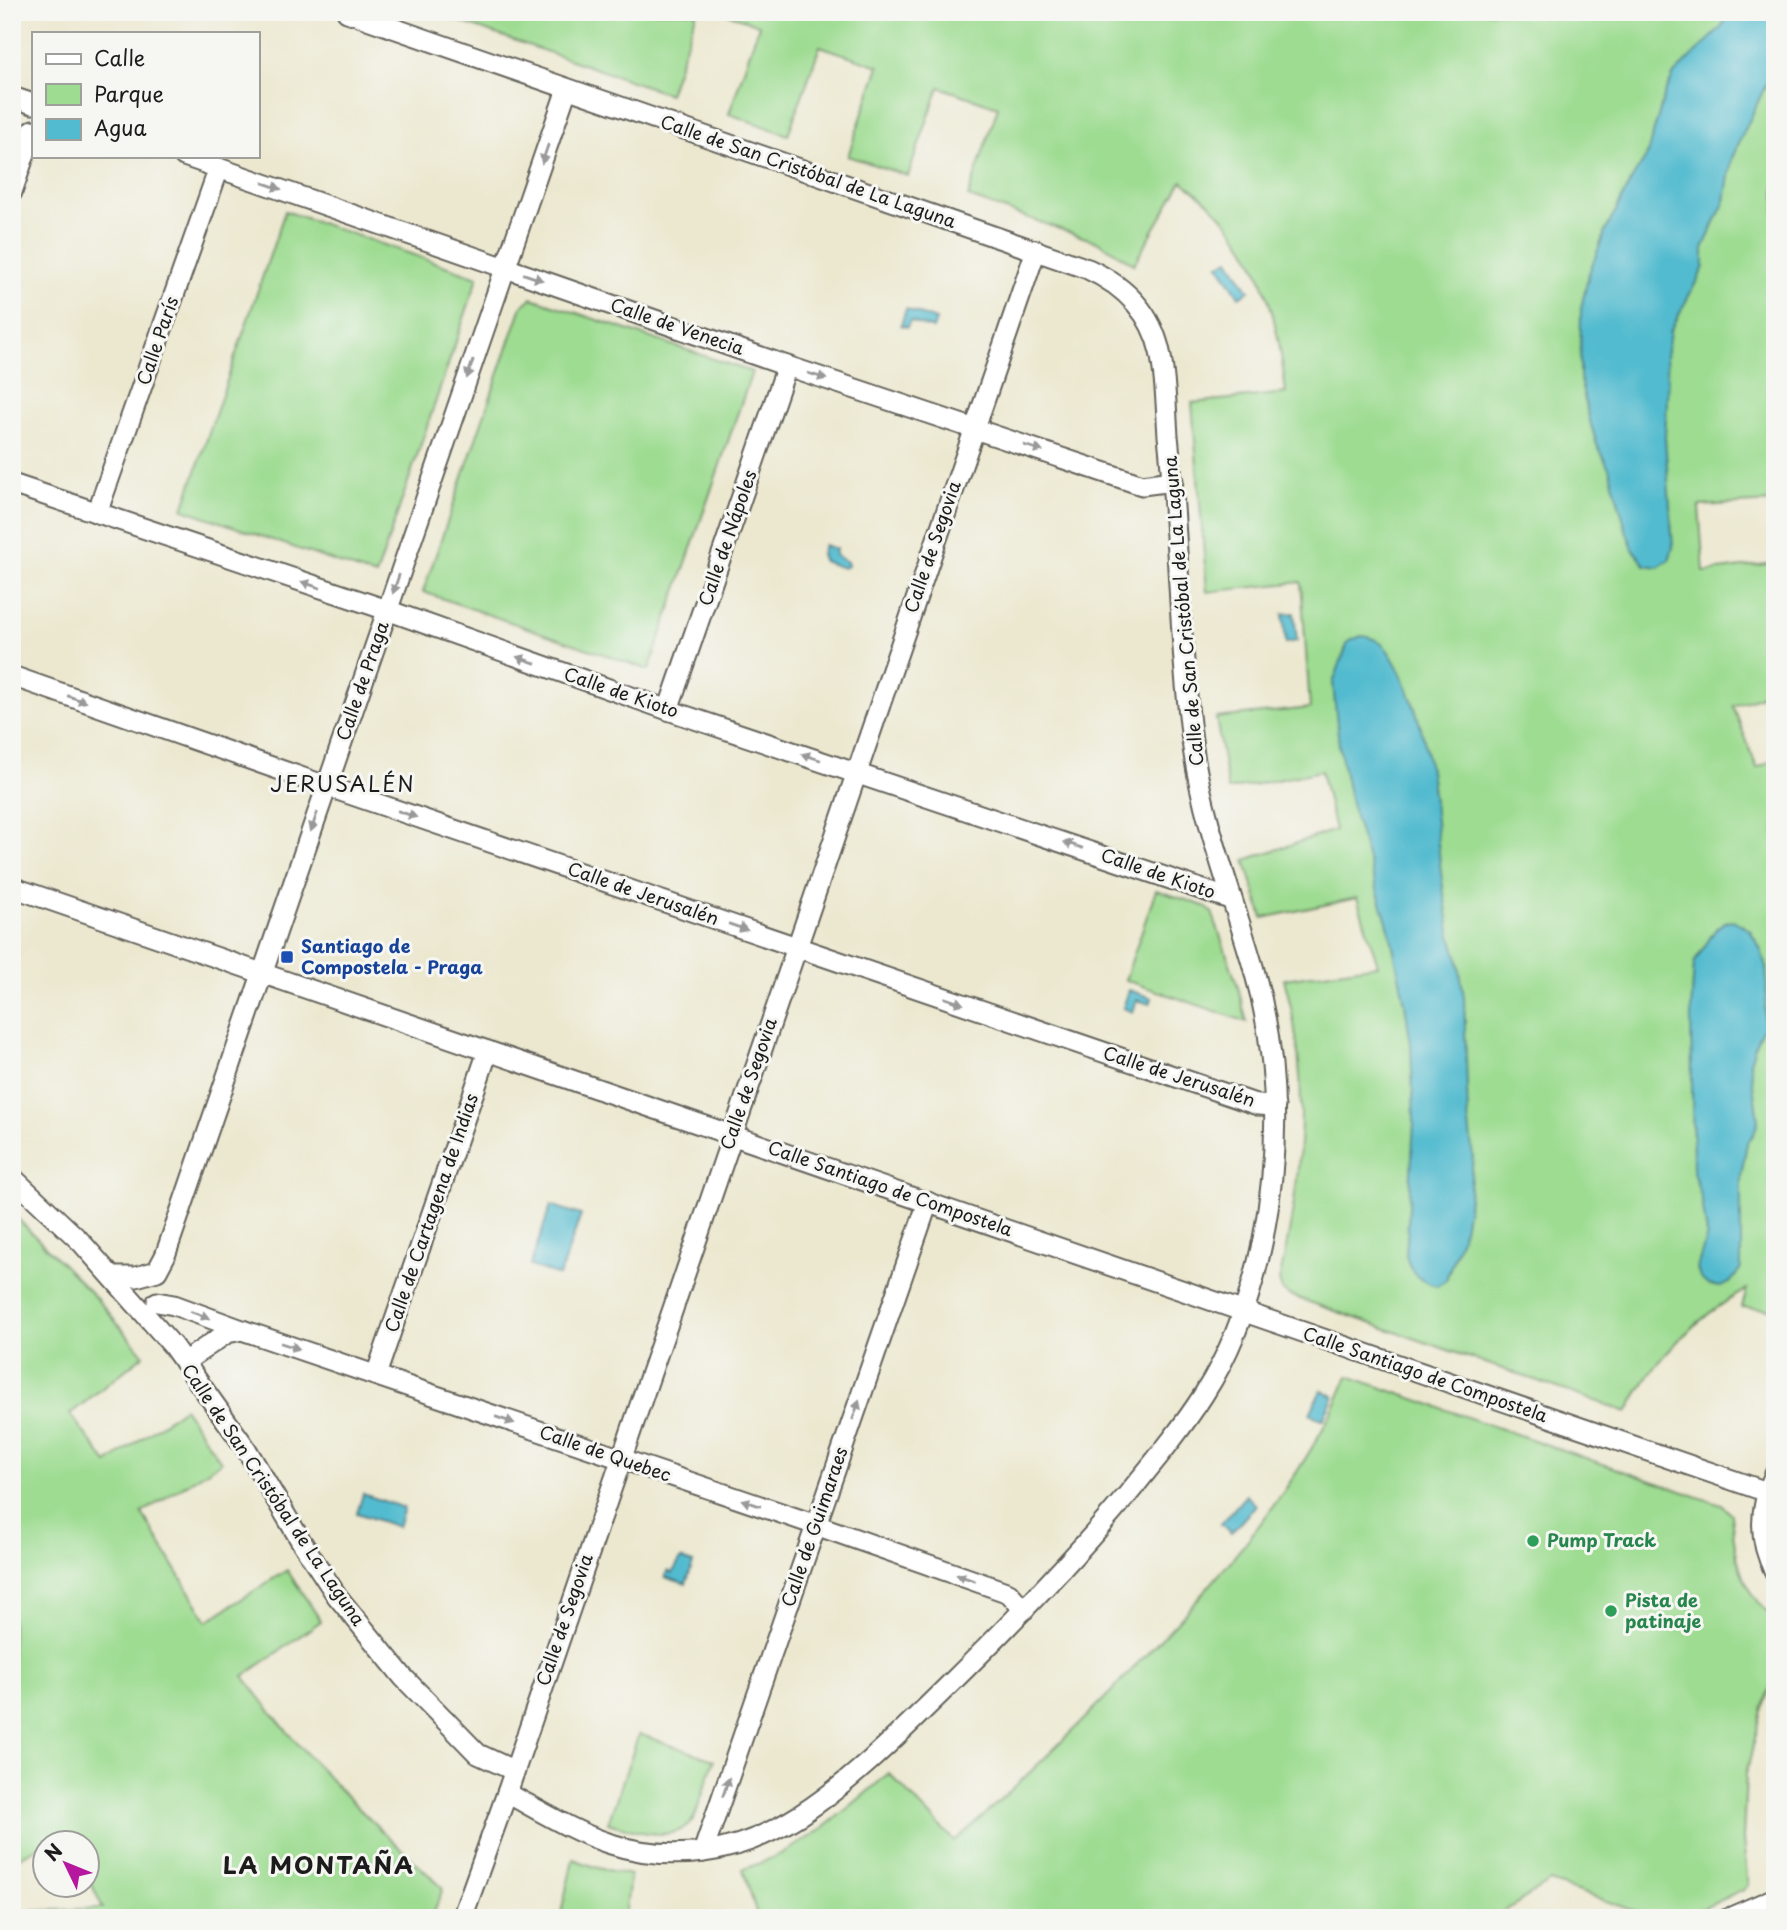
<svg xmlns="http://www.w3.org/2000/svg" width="1787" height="1930" viewBox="0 0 1787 1930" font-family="'Playpen Sans',sans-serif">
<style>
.green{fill:#9ddc91;stroke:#5c7c56;stroke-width:2}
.water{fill:#52bbcf;stroke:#376c76;stroke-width:2}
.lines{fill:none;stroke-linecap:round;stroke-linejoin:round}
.minor-casing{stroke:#65635b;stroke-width:23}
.minor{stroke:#fff;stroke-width:19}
.oneway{fill:#999}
.transit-dot{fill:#1a4fb4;stroke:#f6f6f2;stroke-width:2.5}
.leisure-dot{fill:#2e9e5b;stroke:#f6f6f2;stroke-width:2.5}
.labels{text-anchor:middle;stroke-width:6;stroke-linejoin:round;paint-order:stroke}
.street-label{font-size:18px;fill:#1c1c1c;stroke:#f6f6f2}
.transit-label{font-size:18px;font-weight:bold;fill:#164399;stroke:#f6f6f2;text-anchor:start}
.leisure-label{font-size:18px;font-weight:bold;fill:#27864d;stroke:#f6f6f2;text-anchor:start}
.quarter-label{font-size:21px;letter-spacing:2px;fill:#1c1c1c;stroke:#f6f6f2}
.district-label{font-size:24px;font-weight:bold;letter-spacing:2px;fill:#1c1c1c;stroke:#f6f6f2}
</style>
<rect width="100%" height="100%" fill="#f6f6f2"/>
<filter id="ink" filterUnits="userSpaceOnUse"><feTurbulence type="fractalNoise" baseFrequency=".0143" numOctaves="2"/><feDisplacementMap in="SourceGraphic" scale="14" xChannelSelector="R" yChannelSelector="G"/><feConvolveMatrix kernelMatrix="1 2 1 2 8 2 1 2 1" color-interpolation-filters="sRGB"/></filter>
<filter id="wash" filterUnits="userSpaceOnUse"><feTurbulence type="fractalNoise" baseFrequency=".00686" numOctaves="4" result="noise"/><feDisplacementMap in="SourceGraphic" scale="28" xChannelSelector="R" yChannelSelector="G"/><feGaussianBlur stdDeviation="1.57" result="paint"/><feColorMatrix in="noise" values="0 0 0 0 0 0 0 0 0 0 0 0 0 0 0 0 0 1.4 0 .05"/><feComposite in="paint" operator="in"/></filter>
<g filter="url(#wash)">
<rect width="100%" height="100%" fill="#ece8d0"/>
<!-- green -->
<g class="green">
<polygon points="432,12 697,12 669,94"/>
<path d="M 723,12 L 1775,12 L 1775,502 L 1699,506 L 1704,572 L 1775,563 L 1775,691 L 1733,706 L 1757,768 L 1775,760 L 1775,1310 L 1742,1307 L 1747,1289 C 1694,1318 1655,1358 1627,1412 L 1289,1295 L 1282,1290 L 1279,1281 C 1302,1182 1312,1078 1284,979 L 1378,965 L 1357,898 L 1263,918 L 1245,860 L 1335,830 L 1321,771 L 1228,790 L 1216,718 L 1310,708 L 1301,582 L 1207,592 L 1192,403 L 1286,393 C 1276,304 1259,236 1182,181 L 1134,264 L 1100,243 L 968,197 L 998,107 L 939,87 L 908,176 L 848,156 L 879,66 L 820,46 L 788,135 L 729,114 L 759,25 Z"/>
<polygon points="285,211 478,277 376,576 183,509"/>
<polygon points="532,298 752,372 649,670 423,592 522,306"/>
<polygon points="1156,890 1204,906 1212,912 1237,984 1247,1022 1125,980"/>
<path d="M 12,1213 L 94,1296 L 144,1355 L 70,1414 L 107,1463 L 184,1408 L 221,1462 L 142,1513 L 207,1621 L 287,1570 L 321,1621 L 244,1676 C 300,1755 372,1823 443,1888 L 432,1918 L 12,1918 L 12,1912 L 103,1908 L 88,1877 L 88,1842 L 70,1842 L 64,1833 L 12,1861 Z"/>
<path d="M 1348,1376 L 1722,1505 L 1731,1514 C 1736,1561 1739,1585 1775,1620 L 1775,1675 L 1763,1707 L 1746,1774 L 1743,1840 L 1748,1885 L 1744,1890 L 1681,1918 L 1656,1918 L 1550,1882 L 1494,1918 L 758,1918 L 743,1869 C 802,1851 844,1812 889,1773 L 954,1841 C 974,1826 991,1808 1010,1791 C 1042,1761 1074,1730 1105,1698 C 1195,1604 1299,1497 1348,1376 Z"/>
<path d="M 639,1734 L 714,1760 L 695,1816 C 680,1846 633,1831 608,1823 Z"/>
<polygon points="573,1859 598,1868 630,1875 625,1918 560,1918"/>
</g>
<!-- water -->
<g class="water">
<polygon points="1730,12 1775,12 1775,65 1732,158 1725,201 1704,246 1704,267 1670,332 1666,357 1668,381 1665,437 1673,548 1669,560 1658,567 1645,565 1633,549 1627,533 1609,468 1597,445 1587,411 1580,377 1581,308 1589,273 1605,232 1633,177 1646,157 1665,93 1674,74 1720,29"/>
<polygon points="1229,259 1249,291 1239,297 1219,265"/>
<polygon points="906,309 936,320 933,329 910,321 907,327 901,325"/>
<polygon points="824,545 836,549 835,555 847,562 848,566 843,568 823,561 821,554"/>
<polygon points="1294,613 1297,641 1286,643 1283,614"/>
<path d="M 1361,636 C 1385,637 1393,658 1403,678 C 1432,743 1433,794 1440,863 C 1442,886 1447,909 1450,932 L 1458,959 L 1464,997 L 1468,1115 L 1473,1158 L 1468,1207 L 1464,1229 L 1446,1280 L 1437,1286 C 1419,1282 1411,1273 1406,1256 L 1414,1122 L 1411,1045 L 1405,1004 L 1390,932 L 1351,804 L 1339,746 L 1333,683 L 1348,642 Z"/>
<polygon points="1733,920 1750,930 1760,948 1766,964 1767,981 1764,1027 1758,1037 1750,1062 1758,1121 1754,1134 1747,1143 1741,1176 1741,1268 1730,1283 1720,1287 1708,1285 1700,1278 1697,1268 1707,1235 1702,1200 1693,1172 1691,1011 1694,963 1715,930 1725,922"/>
<polygon points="1129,990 1152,998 1150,1004 1137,1000 1133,1012 1123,1008"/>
<polygon points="551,1205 581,1215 559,1276 530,1266"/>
<polygon points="1321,1390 1334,1396 1323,1420 1310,1414"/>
<polygon points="363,1494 404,1508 398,1527 357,1513"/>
<polygon points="1246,1495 1256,1505 1231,1533 1221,1524"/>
<polygon points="681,1559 693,1563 686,1584 665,1577 667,1571 672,1573"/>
</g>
</g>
<g filter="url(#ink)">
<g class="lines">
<!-- minor casing -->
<g class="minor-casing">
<g id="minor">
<path d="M 347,12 L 1088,269 C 1125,286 1151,312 1160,352 C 1166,379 1166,408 1168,436 C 1179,539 1179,645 1193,748 C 1204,825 1233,896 1254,970 C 1279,1057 1280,1150 1263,1239 C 1252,1294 1234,1347 1204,1394 C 1181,1430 1154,1462 1128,1494 C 1072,1561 1011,1624 949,1685 C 904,1729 853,1781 800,1815 C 770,1834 737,1848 703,1852 C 621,1862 575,1830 507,1793"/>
<polyline points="12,97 33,104"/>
<polyline points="184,156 787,366 1142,485 1173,481"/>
<polyline points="12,192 33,130"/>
<polyline points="12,484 387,610 668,710 1230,899"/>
<polyline points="97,513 219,168"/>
<polyline points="12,676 326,786 1258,1105 1275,1106"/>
<polyline points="668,710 787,366"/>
<polyline points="12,887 1767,1492"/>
<polyline points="12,1177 81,1242 172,1345 245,1447 301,1541 337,1596 403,1677 478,1754 515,1771"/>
<polyline points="115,1277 136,1277 157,1271 165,1256 567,89"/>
<polyline points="157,1302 174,1305 242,1330"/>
<polyline points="184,1362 227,1333 242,1330 816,1525 1009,1593 1024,1610"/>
<polyline points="376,1375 488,1051"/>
<path d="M 1775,1474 C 1759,1507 1758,1540 1775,1572"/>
<polyline points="703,1852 928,1202"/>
<polyline points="462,1918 507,1793 1036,250"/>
<polyline points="1729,1918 1775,1898"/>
</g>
</g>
<!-- minor -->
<use href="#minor" class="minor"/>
</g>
<!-- one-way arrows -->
<defs><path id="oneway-solid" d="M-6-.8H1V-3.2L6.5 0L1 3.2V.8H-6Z" transform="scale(1.75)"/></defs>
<g class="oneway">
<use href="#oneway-solid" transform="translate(545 154) rotate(109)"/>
<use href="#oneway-solid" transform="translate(272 186) rotate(19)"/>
<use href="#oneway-solid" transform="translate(533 277) rotate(19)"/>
<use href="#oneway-solid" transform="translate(470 369) rotate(109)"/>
<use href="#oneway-solid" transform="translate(817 376) rotate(18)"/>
<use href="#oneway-solid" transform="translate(1033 448) rotate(18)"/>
<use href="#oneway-solid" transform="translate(396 584) rotate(109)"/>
<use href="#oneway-solid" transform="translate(311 585) rotate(-161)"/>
<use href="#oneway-solid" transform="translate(526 660) rotate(-161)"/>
<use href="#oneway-solid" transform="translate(77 699) rotate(19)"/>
<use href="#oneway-solid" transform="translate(811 757) rotate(-162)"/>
<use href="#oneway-solid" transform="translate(407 814) rotate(19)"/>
<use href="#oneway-solid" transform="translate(314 822) rotate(109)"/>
<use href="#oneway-solid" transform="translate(1073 845) rotate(-161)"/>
<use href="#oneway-solid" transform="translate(738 927) rotate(19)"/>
<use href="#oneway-solid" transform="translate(954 1001) rotate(19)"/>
<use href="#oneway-solid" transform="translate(200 1315) rotate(20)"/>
<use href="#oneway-solid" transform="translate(290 1346) rotate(18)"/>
<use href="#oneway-solid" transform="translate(856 1410) rotate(-71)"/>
<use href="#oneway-solid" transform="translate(505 1420) rotate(19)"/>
<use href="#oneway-solid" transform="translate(751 1503) rotate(-161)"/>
<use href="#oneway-solid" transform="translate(966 1578) rotate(-161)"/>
<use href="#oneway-solid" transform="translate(726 1787) rotate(-71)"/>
</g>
</g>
<!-- markers -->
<rect class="transit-dot" x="280" y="950" width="14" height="14" rx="3.5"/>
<g class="leisure-dot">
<circle cx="1533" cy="1541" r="7"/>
<circle cx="1611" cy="1611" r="7"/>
</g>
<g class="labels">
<!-- street labels -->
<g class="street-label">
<text transform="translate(808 172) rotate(19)" y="6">Calle de San Cristóbal de La Laguna</text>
<text transform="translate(677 327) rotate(19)" y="6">Calle de Venecia</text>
<text transform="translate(158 341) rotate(-71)" y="6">Calle París</text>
<text transform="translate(728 538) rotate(-71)" y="6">Calle de Nápoles</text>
<text transform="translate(933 547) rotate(-71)" y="6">Calle de Segovia</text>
<text transform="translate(1184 611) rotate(-95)" y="6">Calle de San Cristóbal de La Laguna</text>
<text transform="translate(363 681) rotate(-71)" y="6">Calle de Praga</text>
<text transform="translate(621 693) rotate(19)" y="6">Calle de Kioto</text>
<text transform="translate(1158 874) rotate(19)" y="6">Calle de Kioto</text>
<text transform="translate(643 894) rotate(19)" y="6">Calle de Jerusalén</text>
<text transform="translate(1179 1077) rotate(18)" y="6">Calle de Jerusalén</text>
<text transform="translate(749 1084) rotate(-71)" y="6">Calle de Segovia</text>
<text transform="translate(890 1189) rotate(19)" y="6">Calle Santiago de Compostela</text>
<text transform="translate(432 1213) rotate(-71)" y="6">Calle de Cartagena de Indias</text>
<text transform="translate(1425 1375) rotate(19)" y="6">Calle Santiago de Compostela</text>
<text transform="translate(605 1454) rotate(19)" y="6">Calle de Quebec</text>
<text transform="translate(273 1495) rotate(56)" y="6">Calle de San Cristóbal de La Laguna</text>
<text transform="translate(815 1527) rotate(-71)" y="6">Calle de Guimaraes</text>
<text transform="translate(565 1620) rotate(-71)" y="6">Calle de Segovia</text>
</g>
<!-- transit labels -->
<g class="transit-label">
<text x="301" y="953">Santiago de<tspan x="301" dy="21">Compostela - Praga</tspan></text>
</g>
<!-- leisure labels -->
<g class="leisure-label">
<text x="1547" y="1547">Pump Track</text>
<text x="1625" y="1607">Pista de<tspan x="1625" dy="21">patinaje</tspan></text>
</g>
<!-- quarter labels -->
<g class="quarter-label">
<text x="343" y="792">JERUSALÉN</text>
</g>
<!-- district labels -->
<g class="district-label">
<text x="319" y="1874">LA MONTAÑA</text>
</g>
</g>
<!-- margin -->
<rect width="1787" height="1930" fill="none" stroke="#f6f6f2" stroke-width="42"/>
<!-- legend -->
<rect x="32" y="32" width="228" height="126" fill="#f6f6f2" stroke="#9f9f9c" stroke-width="2"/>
<rect x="46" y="54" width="35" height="10" fill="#ffffff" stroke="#9f9f9c" stroke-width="2"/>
<text x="94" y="66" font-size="21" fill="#1c1c1c">Calle</text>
<rect x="46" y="84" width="35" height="21" fill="#9ddc91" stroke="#9f9f9c" stroke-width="2"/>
<text x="94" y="102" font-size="21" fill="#1c1c1c">Parque</text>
<rect x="46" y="119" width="35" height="21" fill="#52bbcf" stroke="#9f9f9c" stroke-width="2"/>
<text x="94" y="136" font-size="21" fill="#1c1c1c">Agua</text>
<!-- north arrow -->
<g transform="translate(66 1864) rotate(313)"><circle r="33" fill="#f6f6f2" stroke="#9f9f9c" stroke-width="2"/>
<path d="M0-5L12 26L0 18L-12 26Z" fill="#b5179e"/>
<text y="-10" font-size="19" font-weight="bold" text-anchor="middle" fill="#1c1c1c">N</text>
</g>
</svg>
